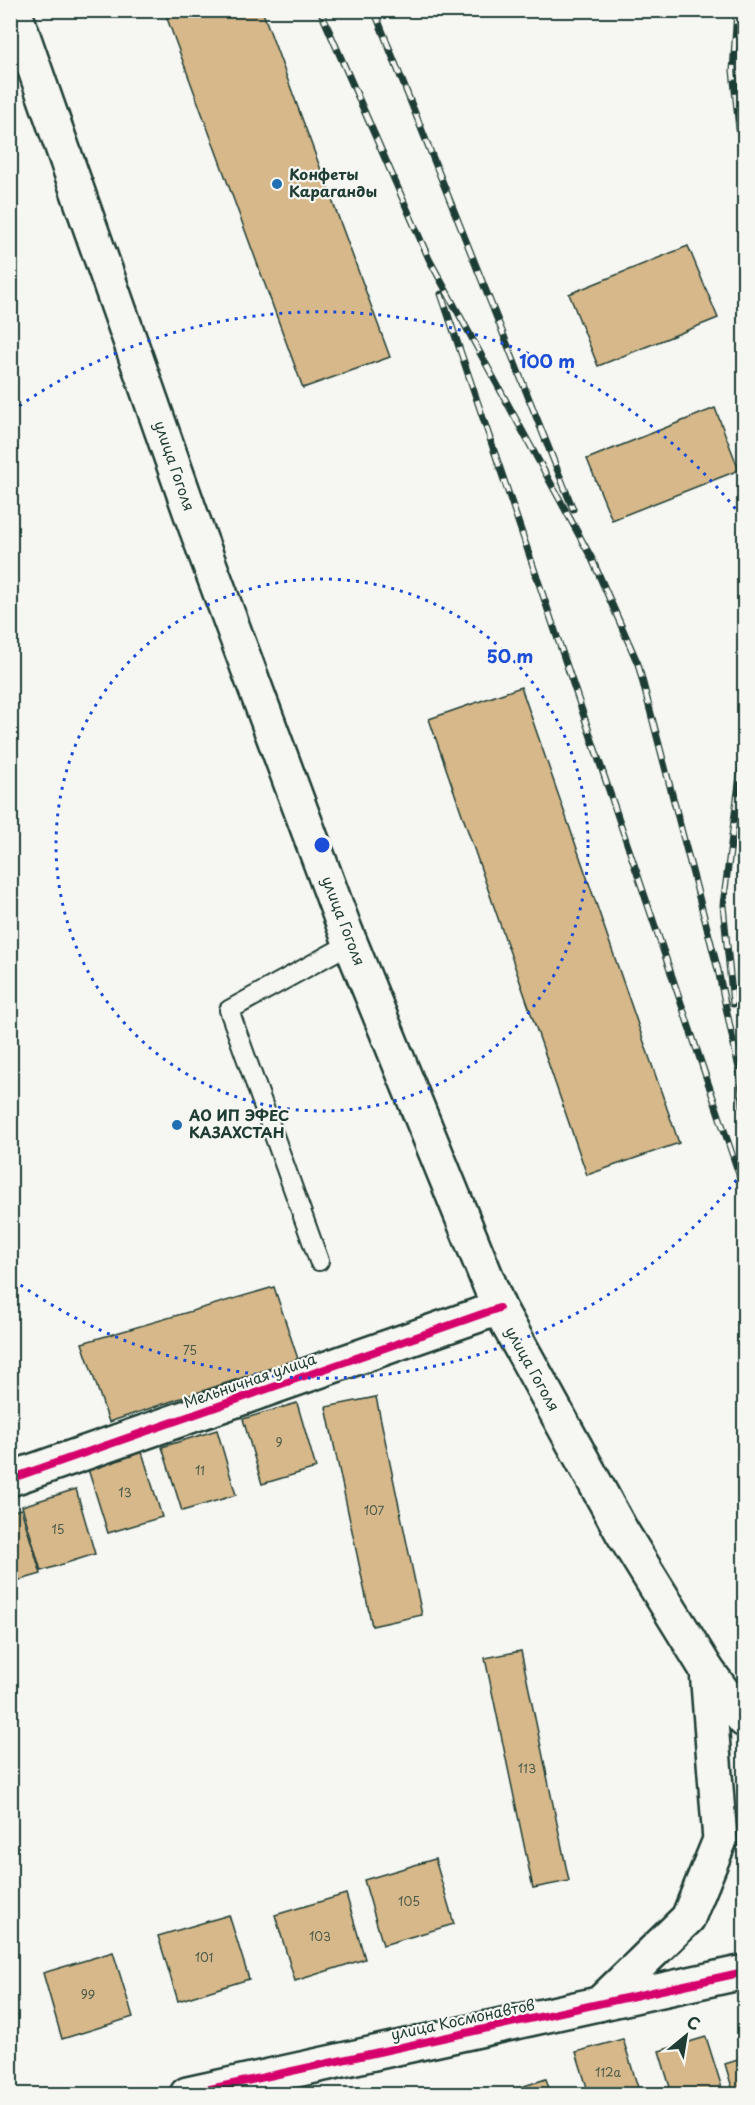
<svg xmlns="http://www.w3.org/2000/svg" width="755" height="2105" viewBox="0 0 755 2105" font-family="'Playpen Sans',sans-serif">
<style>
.building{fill:#d6b88a;stroke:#1f3d34;stroke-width:1.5}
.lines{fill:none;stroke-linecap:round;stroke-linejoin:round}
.service-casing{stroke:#1f3d34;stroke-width:22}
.minor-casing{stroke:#1f3d34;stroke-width:38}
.tertiary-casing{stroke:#1f3d34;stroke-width:38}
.trunk-casing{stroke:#1f3d34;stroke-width:38}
.service{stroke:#f6f6f2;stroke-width:18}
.minor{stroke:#f6f6f2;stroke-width:33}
.tertiary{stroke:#f6f6f2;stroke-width:33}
.trunk{stroke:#f6f6f2;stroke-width:33}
.rail-casing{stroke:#1f3d34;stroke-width:7}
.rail{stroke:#f6f6f2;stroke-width:4.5;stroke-dasharray:14;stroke-linecap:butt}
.cycleway-casing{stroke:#f6f6f2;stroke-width:11}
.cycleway{stroke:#d6006c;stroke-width:8}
.ring{fill:none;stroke:#1d4ed8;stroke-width:3;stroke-dasharray:3 6}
.poi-dot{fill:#1f6fb2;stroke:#f6f6f2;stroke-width:2}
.labels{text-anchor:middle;stroke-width:4.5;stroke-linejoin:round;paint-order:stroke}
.number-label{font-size:12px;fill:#4d5c4a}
.poi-label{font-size:15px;font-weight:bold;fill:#1f3d34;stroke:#f6f6f2;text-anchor:start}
.street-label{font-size:15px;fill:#1f3d34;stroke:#f6f6f2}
.centre{fill:#1d4ed8;stroke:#f6f6f2;stroke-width:3}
.ring-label{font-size:18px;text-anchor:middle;font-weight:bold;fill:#1d4ed8;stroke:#f6f6f2;stroke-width:4.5;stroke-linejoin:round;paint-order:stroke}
</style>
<rect width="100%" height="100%" fill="#f6f6f2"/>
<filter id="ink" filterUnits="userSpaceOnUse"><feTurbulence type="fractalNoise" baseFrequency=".0167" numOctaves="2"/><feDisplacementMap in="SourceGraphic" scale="12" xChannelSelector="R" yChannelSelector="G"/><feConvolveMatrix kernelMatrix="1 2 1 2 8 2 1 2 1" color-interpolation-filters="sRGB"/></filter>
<g filter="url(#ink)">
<!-- building -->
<g class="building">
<polygon points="164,10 262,10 390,357 303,388"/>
<polygon points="688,246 718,318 598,366 569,294"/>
<polygon points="715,408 739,470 612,520 587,459"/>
<polygon points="521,687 679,1143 587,1175 429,719"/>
<polygon points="274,1287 298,1359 109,1422 82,1343"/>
<polygon points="376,1397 422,1615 372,1626 326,1407"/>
<polygon points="297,1403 316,1468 262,1484 243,1419"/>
<polygon points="217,1430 236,1495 182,1511 162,1447"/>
<polygon points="142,1452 162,1517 108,1533 88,1469"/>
<polygon points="76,1489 95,1554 41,1571 22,1506"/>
<polygon points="21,1509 41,1574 10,1583 10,1512"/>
<polygon points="521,1651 569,1881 533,1888 485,1658"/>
<polygon points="435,1859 454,1924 383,1945 364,1880"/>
<polygon points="346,1894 365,1959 295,1981 275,1915"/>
<polygon points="229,1915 249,1979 178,2001 158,1936"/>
<polygon points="113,1952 133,2017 62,2039 43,1973"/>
<polygon points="706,2037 724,2094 672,2094 659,2051"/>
<polygon points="10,2039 15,2054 10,2055"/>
<polygon points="623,2039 640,2094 589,2094 576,2052"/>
<polygon points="744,2058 744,2094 734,2094 725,2064"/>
<polygon points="546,2079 551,2094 499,2094"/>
<polygon points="483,2090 484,2094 463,2094"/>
</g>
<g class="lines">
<!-- service casing -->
<g class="service-casing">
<polyline id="service" points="319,1261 229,1010 351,943"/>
</g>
<!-- minor casing -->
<g class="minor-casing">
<polyline id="minor" points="10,1479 499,1308"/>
</g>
<!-- tertiary casing -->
<g class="tertiary-casing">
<g id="tertiary">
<polyline points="599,2004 688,1918 720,1840 707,1670"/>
<polyline points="187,2094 744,1972"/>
</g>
</g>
<!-- trunk casing -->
<g class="trunk-casing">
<polyline id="trunk" points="14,10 193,520 346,932 499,1308 622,1532 707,1670 744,1720"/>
</g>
<!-- service -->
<use href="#service" class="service"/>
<!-- minor -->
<use href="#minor" class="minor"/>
<!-- tertiary -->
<use href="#tertiary" class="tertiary"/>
<!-- trunk -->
<use href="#trunk" class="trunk"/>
<!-- rail casing -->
<g class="rail-casing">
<g id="rail">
<polyline points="320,10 429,259 592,559 638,664 718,970 741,1078"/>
<polyline points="374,10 573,509"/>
<polyline points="737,10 733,71 744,178"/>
<polyline points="441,294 744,1189"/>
<polyline points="733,1004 723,905 744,745"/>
<polyline points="740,1070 744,1117"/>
</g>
</g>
<!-- rail -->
<use href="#rail" class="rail"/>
<!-- cycleway casing -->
<g class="cycleway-casing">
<g id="cycleway">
<polyline points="10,1479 499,1308"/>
<polyline points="187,2094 744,1972"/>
</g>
</g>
<!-- cycleway -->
<use href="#cycleway" class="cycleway"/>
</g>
</g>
<!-- distance rings -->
<g class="ring">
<circle cx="322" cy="845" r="266"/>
<path d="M742 1173A533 533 0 0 1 12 1279M12 411A533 533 0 0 1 742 517"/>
</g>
<!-- markers -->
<g class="poi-dot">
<circle cx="277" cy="184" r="6"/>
<circle cx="177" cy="1125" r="6"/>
</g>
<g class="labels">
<!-- number labels -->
<g class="number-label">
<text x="190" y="1355">75</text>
<text x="279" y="1447">9</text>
<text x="200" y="1475">11</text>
<text x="125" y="1497">13</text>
<text x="374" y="1515">107</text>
<text x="58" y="1534">15</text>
<text x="527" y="1773">113</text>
<text x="409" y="1906">105</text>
<text x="320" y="1941">103</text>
<text x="204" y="1962">101</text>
<text x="88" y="1999">99</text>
<text x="608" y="2077">112а</text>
</g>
<!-- poi labels -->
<g class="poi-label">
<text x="289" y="180">Конфеты<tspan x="289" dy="17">Караганды</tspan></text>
<text x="189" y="1121">АО ИП ЭФЕС<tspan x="189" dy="17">КАЗАХСТАН</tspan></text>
</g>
<!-- street labels -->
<g class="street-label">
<text transform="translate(174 466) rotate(71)" y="5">улица Гоголя</text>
<text transform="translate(343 921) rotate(69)" y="5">улица Гоголя</text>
<text transform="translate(532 1369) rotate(61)" y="5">улица Гоголя</text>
<text transform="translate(250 1381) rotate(-19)" y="5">Мельничная улица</text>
<text transform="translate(463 2020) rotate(-12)" y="5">улица Космонавтов</text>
</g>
</g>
<circle cx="322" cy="845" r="9" class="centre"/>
<g class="ring-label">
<text x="547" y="368">100 m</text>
<text x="510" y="663">50 m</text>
</g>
<!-- margin -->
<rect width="755" height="2105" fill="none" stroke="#f6f6f2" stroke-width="36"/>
<rect x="18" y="18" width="719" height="2069" fill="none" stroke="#1f3d34" stroke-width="2" filter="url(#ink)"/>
<!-- north arrow -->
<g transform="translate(686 2036) rotate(30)" stroke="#f6f6f2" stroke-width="4.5" paint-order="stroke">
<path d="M0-4.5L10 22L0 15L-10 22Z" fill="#1f3d34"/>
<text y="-9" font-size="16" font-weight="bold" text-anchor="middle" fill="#1f3d34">С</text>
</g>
</svg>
